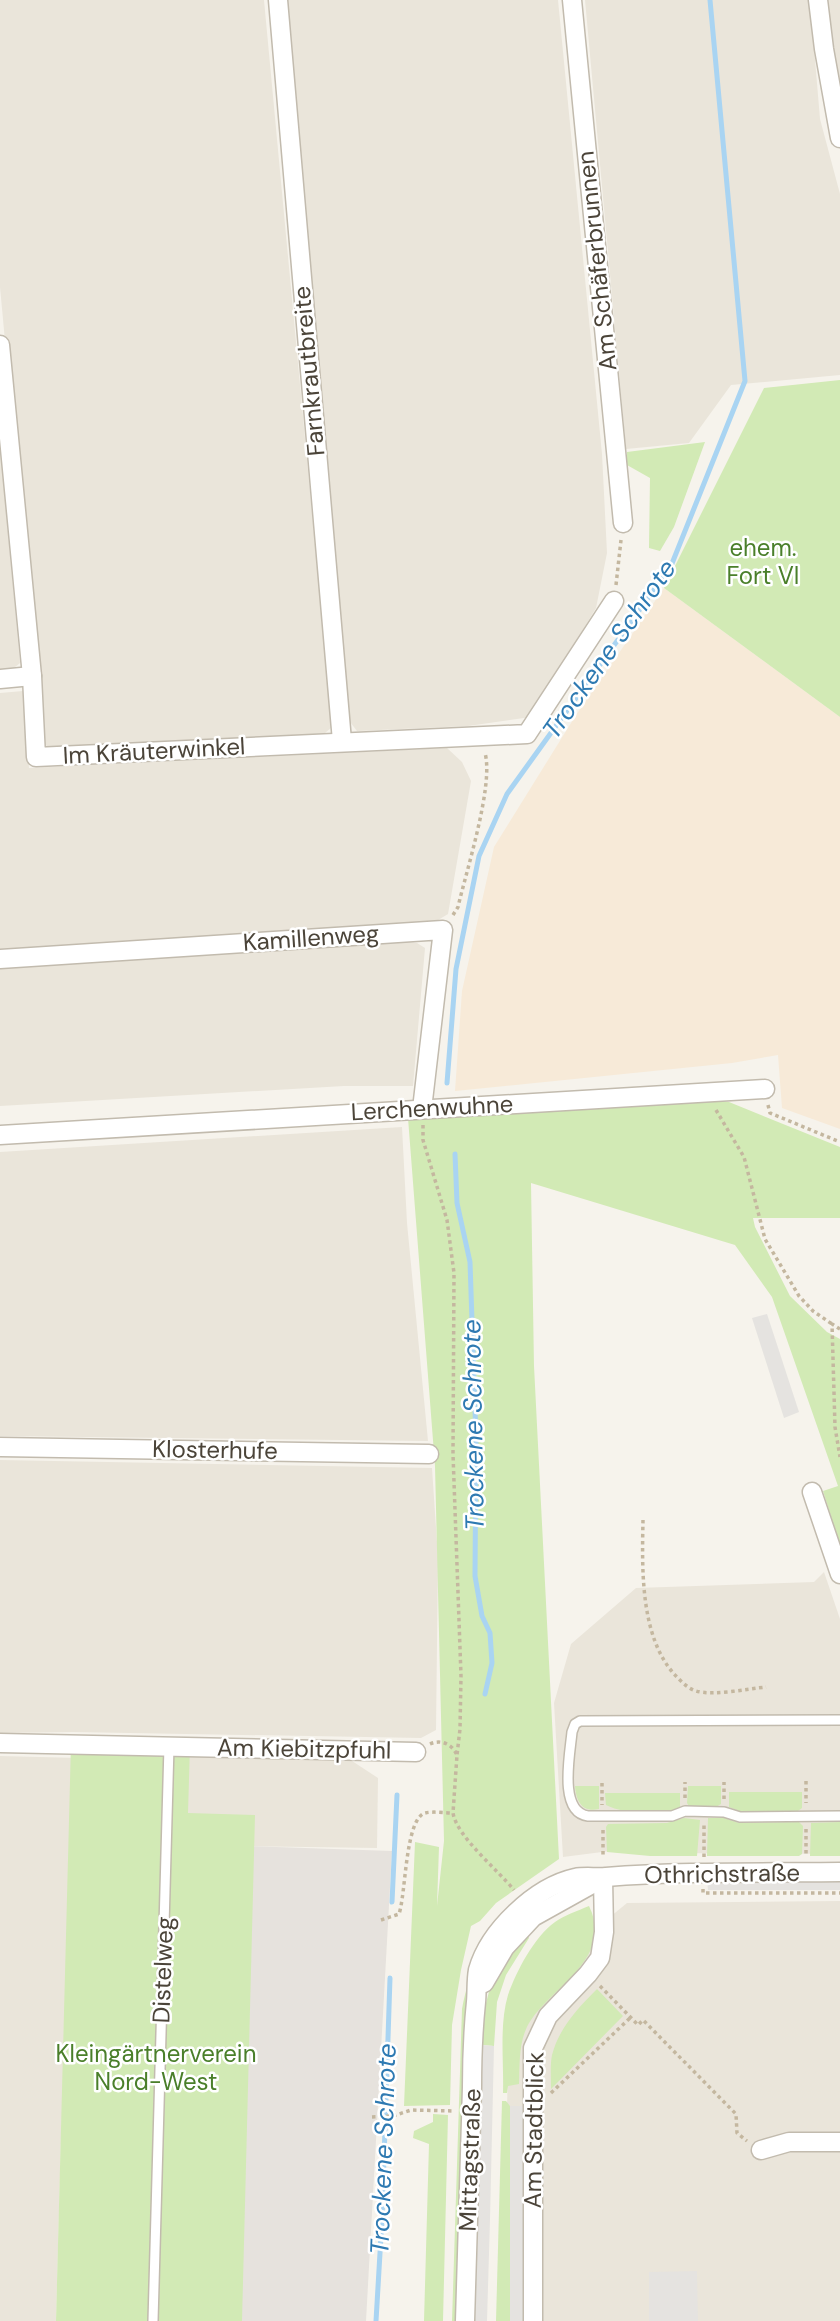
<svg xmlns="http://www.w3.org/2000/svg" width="840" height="2321" viewBox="0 0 840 2321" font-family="'DM Sans',sans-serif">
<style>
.residential{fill:#eae5da}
.commercial{fill:#f7ead8}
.industrial{fill:#e6e2dd}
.green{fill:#d2eab5}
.parking{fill:#e5e3e0}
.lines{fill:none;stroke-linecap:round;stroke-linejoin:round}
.stream{stroke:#a9d4f2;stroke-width:5}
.service-casing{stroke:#c2bbae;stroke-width:12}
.minor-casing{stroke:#c2bbae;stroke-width:21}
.path{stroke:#c4b79f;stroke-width:3.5;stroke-dasharray:3.5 3.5;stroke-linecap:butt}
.service{stroke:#fff;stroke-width:9}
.minor{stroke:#fff;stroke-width:18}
.labels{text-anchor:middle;stroke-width:5;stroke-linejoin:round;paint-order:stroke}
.street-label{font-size:24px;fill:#4b4439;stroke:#fff}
.park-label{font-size:24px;fill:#4a7f2a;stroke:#fff}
.water-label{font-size:26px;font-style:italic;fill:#2e7ab2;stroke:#fff}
</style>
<rect width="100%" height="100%" fill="#f6f3ec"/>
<!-- residential -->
<g class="residential">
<polygon points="0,0 264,0 332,727 318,739 48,748 42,739 0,287"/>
<polygon points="284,0 558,0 602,454 607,553 596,608 531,717 468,726 357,731 347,718"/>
<polygon points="585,0 810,0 820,119 840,194 840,375 731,385 689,443 626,449"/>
<polygon points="824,0 840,0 840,123"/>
<polygon points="0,446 20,663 4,676 0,677"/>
<polygon points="23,691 29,768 447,748 462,762 471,781 448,914 430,925 0,949 0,693"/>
<polygon points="407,942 417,943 425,948 413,1086 344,1086 0,1106 0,967"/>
<polygon points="402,1127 407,1223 428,1441 0,1436 0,1152"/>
<polygon points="0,1460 432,1468 438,1558 436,1730 421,1738 73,1732 0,1733"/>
<polygon points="824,1572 840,1619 840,1854 650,1853 610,1851 563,1857 554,1703 571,1644 636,1588 814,1582"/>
<polygon points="0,1756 79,1758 61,2137 56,2321 0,2321"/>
<polygon points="180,1757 346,1757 378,1778 377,1848 244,1846 178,1823"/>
<polygon points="840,1901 840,2321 501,2321 510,1999 627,1903"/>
</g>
<!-- commercial -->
<polygon class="commercial" points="664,588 840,717 840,1129 782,1108 778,1055 732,1063 455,1091 462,991 494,847 576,715"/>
<!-- industrial -->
<polygon class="industrial" points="244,1846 392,1851 366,2321 230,2321"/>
<!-- green -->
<g class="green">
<polygon points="840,380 840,717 664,588 764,388"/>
<polygon points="705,442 674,527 660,551 649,548 650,478 627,465 627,452"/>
<polygon points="698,1098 729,1102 840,1147 840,1218 753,1218 755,1227 790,1296 827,1332 840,1339 840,1545 823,1491 838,1486 772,1297 735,1245 531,1183 534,1366 559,1859 496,1903 480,1921 471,1926 461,1970 452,2025 450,2105 404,2106 415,1842 439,1847 437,1906 444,1841 435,1466 408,1118"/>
<polygon points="71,1743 190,1746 188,1813 255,1815 242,2321 56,2321"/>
<path d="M 575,1786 L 599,1786 L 599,1809 C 582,1813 576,1801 575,1786 Z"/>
<polygon points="688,1786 721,1786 721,1804 716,1807 689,1806 687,1803"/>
<polygon points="729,1792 802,1792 802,1808 798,1811 742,1812 729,1807"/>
<path d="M 605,1793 L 680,1793 L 680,1807 C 664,1817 623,1814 606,1805 Z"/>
<polygon points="684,1818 700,1820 697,1856 650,1856 607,1852 606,1827 608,1824 667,1823"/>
<polygon points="708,1818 724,1818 739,1823 799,1822 803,1826 802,1854 799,1856 707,1856"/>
<polygon points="840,1822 840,1856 810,1856 811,1823"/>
<path d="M 512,1903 L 514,1908 L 469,1990 L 466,2009 L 456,2321 L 452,2321 L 462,2009 C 470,1969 483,1933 512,1903 Z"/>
<path d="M 589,1906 C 614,1957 555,1985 531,2020 C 518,2039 520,2063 519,2084 L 508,2086 L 507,2093 L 503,2093 C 504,2062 499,2025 508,1995 C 516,1972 534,1937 555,1922 C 565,1915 577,1911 589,1906 Z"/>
<polygon points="526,1931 529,1938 506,1975 497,2002 494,2046 482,2045 484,2011 493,1976"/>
<path d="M 597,1989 L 623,2016 L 551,2089 C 551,2078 550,2065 552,2055 C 559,2028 578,2008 597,1989 Z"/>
<polygon points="502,2101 506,2101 510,2106 510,2321 496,2321"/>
<polygon points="433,2114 448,2115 443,2321 424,2321 429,2144 413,2138 414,2131 433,2122"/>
</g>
<!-- parking -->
<g class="parking">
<polygon points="767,1314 799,1412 784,1418 752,1318"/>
<polygon points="840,1878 840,1890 708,1890 707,1880"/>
<polygon points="482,2045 494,2046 490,2219 487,2321 475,2321"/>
<polygon points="510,2106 532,2106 533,2321 510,2321"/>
<polygon points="697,2271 698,2321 649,2321 649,2272"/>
</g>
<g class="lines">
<!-- stream -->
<g class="stream">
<polyline points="447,1083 456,969 479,856 507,794 671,566 745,381 710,0"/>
<polyline points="455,1154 457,1203 470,1262 476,1439 475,1576 482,1616 490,1633 492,1663 485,1694"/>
<polyline points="392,1902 397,1795"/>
<polyline points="376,2321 382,2219 390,1978"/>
</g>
<!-- service casing -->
<g class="service-casing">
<g id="service">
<path d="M 840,1720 L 580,1721 L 575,1724 L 572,1732 C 570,1754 558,1812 588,1816 L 672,1816 L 685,1811 L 724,1812 L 740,1817 L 840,1816"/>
<polyline points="153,2321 169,1746"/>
</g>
</g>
<!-- minor casing -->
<g class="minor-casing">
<g id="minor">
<polyline points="278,0 342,741"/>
<polyline points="572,0 623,523"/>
<polyline points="818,0 824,49 840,138"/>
<polyline points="0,345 32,676 36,757 527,734 614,601"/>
<polyline points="0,679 32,676"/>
<polyline points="0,959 443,930 422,1109"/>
<polyline points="0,1135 765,1089"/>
<polyline points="0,1447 429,1454"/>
<polyline points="812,1492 840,1574"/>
<polyline points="0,1743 416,1752"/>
<polyline points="484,1983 505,1947 533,1917 603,1878"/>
<polyline points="761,2150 789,2142 840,2142"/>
<path d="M 465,2321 C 467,2243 469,2165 472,2087 C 472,2059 473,2031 476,2002 C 477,1992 476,1981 478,1970 C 489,1931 535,1887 575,1878 C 585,1876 596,1878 606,1877 C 684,1871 762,1873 840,1872"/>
<polyline points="533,2321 533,2048 548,2016 588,1974 600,1958 604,1932 603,1878"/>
</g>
</g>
<!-- path -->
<g class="path">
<polyline points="616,585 621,540"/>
<path d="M 453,915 L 458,907 C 466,872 494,785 485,753"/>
<polyline points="768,1105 770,1113 840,1142"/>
<polyline points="716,1110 744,1157 765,1239 799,1296 813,1311 832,1324"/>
<polyline points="423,1125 423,1140 447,1220 454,1273 453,1454 461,1676 460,1729 457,1755"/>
<polyline points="840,1329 832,1324 835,1427 840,1457"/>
<path d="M 643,1520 C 642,1569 640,1637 675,1675 C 681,1681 687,1688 696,1691 C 713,1696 747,1689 766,1687"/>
<path d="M 430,1744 C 441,1739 452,1744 457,1755 L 453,1813 C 457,1837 498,1870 514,1890"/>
<polyline points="806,1781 806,1803"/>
<polyline points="602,1783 602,1805"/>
<polyline points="685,1798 685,1782"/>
<polyline points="724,1799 724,1782"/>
<polyline points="806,1829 806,1856"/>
<polyline points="603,1830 603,1856"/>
<polyline points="704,1857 704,1822"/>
<polyline points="703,1889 703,1893 840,1893"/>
<path d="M 381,1920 L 399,1914 C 406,1894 405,1819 425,1813 C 433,1811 445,1813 453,1813"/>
<polyline points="600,1986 638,2025 643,2020 736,2114 737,2133 747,2141"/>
<polyline points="551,2093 630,2018"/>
<polyline points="372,2117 393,2116 411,2110 454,2111"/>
</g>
<!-- service -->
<use href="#service" class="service"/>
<!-- minor -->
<use href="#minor" class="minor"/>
</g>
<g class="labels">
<!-- street labels -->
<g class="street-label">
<text transform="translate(597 261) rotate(-96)" y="8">Am Schäferbrunnen</text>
<text transform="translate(309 371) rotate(-95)" y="8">Farnkrautbreite</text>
<text transform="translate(154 751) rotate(-3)" y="8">Im Kräuterwinkel</text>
<text transform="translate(311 938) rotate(-4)" y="8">Kamillenweg</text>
<text transform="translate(432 1108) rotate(-3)" y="8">Lerchenwuhne</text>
<text transform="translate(215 1450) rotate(1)" y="8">Klosterhufe</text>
<text transform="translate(304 1749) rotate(1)" y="8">Am Kiebitzpfuhl</text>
<text transform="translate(722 1874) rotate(-1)" y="8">Othrichstraße</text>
<text transform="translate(163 1970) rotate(-88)" y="8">Distelweg</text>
<text transform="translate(534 2130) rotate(-89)" y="8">Am Stadtblick</text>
<text transform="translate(470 2160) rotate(-88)" y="8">Mittagstraße</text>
</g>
<!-- park labels -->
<g class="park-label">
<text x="763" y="556">ehem.<tspan x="763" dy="28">Fort VI</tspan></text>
<text x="156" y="2062">Kleingärtnerverein<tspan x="156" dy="28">Nord-West</tspan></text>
</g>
<!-- water labels -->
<g class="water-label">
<text transform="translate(609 649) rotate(-55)" y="9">Trockene Schrote</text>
<text transform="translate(473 1425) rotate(-91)" y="9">Trockene Schrote</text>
<text transform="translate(383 2149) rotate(-88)" y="9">Trockene Schrote</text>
</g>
</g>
</svg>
